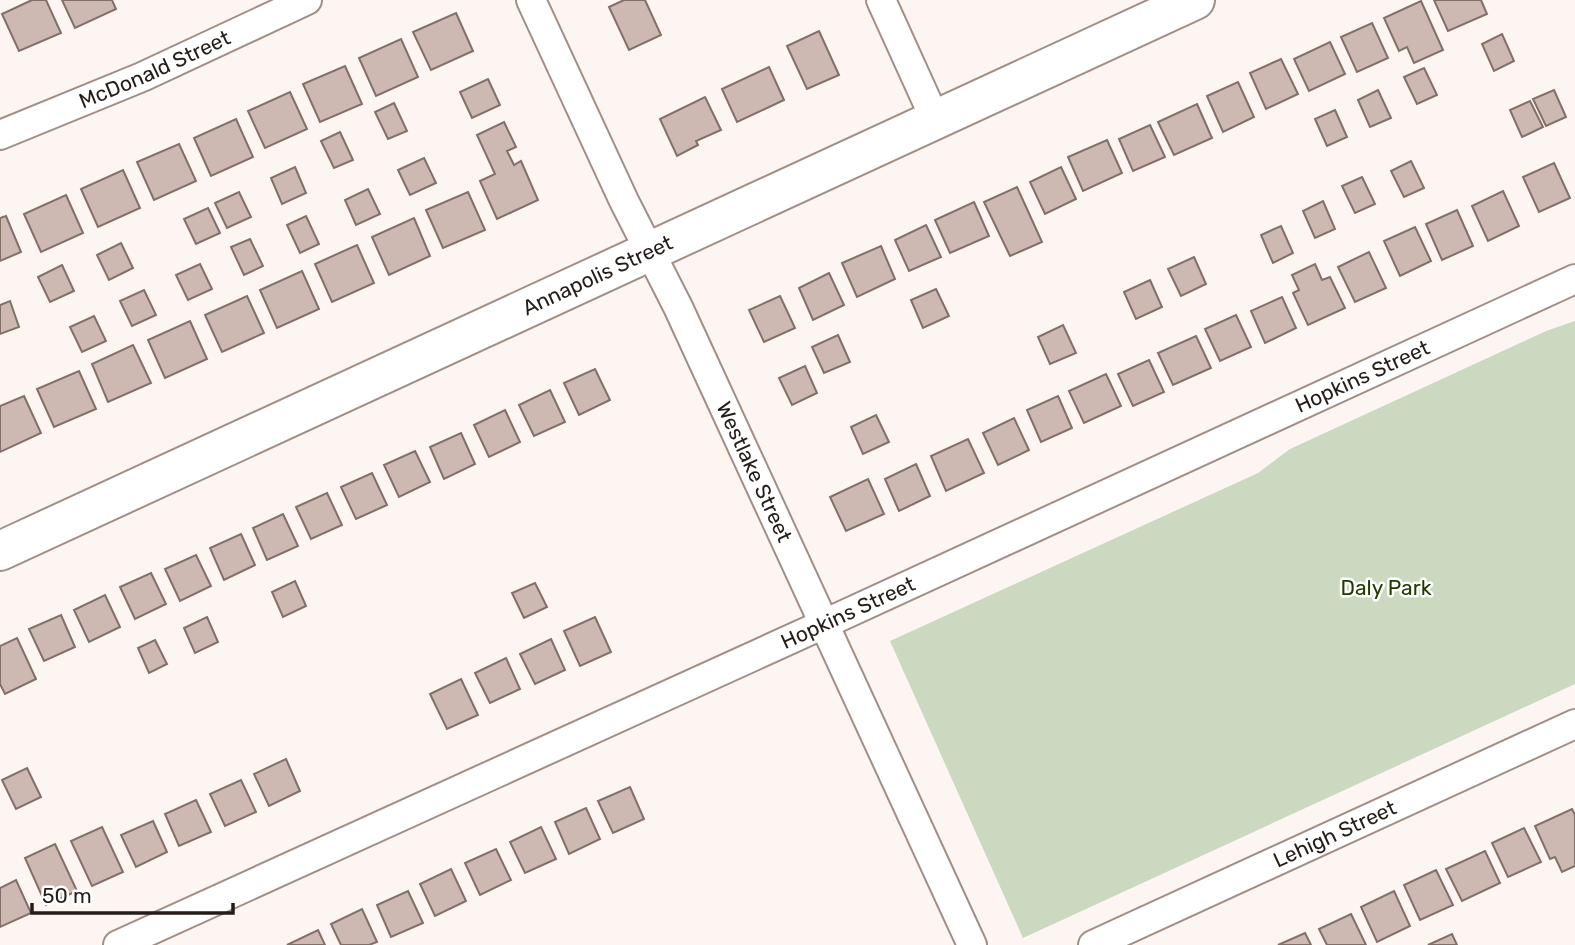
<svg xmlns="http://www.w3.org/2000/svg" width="1575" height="945" viewBox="0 0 1575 945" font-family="Rubik,sans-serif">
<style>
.green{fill:#cbd9c0}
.building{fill:#cdb9b1;stroke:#827068;stroke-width:2}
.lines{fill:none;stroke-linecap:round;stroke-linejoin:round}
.street-casing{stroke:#a18f86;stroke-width:32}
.secondary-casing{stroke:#a18f86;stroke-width:42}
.street{stroke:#fff;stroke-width:28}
.secondary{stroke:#fff;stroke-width:38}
.labels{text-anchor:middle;stroke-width:5;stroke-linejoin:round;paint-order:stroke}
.street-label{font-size:21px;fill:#231c19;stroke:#fff}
.park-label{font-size:21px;fill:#213a00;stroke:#fff}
</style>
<rect width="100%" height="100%" fill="#fdf5f1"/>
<!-- green -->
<polygon class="green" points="1575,321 1575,684 1023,938 890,641 1258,473 1290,449 1546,331"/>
<!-- building -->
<g class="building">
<polygon points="32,0 46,0 61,33 19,51 2,14"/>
<polygon points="62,0 112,0 116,9 75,28"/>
<polygon points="624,0 645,0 661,35 629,50 609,7"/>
<polygon points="1434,0 1481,0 1487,14 1448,31"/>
<polygon points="1421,1 1443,50 1414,63 1407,47 1399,51 1384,18"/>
<polygon points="456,13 473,51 431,70 413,32"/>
<polygon points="1372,23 1388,58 1357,72 1341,37"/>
<polygon points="819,31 839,75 807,89 787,46"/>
<polygon points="1502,34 1514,61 1494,71 1482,44"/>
<polygon points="401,39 418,77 376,96 359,58"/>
<polygon points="1330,42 1345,74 1309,91 1294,59"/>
<polygon points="1281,59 1298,94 1266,109 1250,73"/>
<polygon points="345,66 362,104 320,122 303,84"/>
<polygon points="769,67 784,100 737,122 722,89"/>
<polygon points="1424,68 1437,95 1417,104 1404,77"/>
<polygon points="488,79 500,105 472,118 460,92"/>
<polygon points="1238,82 1254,117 1223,132 1207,96"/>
<polygon points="1378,90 1391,118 1370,127 1358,100"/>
<polygon points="1554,90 1566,117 1546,126 1533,99"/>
<polygon points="290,92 307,129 265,148 248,111"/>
<polygon points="705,97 721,130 696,141 698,145 677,156 660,119"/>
<polygon points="1530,101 1543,127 1522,137 1510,110"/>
<polygon points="394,103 407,131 388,139 375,112"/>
<polygon points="1197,104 1212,138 1174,155 1158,122"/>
<polygon points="1335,110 1347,137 1327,146 1315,119"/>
<polygon points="236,119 253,157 211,176 194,138"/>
<polygon points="504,122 516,147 507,151 514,165 521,161 538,200 497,219 480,181 495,174 477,135"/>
<polygon points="1150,125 1165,157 1133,171 1119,139"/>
<polygon points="340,132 353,160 334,168 321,141"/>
<polygon points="1107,140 1122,173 1083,191 1068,157"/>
<polygon points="179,144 196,181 154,200 137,162"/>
<polygon points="424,158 436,183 410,195 398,170"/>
<polygon points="1411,161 1424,188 1404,197 1391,171"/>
<polygon points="1554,163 1570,198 1539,212 1523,177"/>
<polygon points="295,167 306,193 282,204 271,178"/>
<polygon points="1061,167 1076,199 1045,214 1030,182"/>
<polygon points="123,170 140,208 98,227 81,189"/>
<polygon points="1362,177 1375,204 1355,213 1342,186"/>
<polygon points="1017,187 1042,242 1010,256 984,202"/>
<polygon points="368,189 380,214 356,225 345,200"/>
<polygon points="1503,191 1519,226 1488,241 1472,206"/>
<polygon points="239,192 251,217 227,228 215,203"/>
<polygon points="468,192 485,230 443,248 426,210"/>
<polygon points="66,195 83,233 41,252 24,214"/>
<polygon points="1323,201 1335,229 1315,238 1303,211"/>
<polygon points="974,202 989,236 950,253 935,220"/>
<polygon points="208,208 220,233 196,244 184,219"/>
<polygon points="1457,210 1473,246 1442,260 1426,224"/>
<polygon points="6,216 21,252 0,261 0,218"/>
<polygon points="306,216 319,244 300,253 287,225"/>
<polygon points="414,218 430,256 389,275 372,237"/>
<polygon points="926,225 941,257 909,271 895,240"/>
<polygon points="1281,226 1293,253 1273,263 1261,235"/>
<polygon points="1415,227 1431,261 1400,276 1384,241"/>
<polygon points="250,239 263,266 244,275 231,247"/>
<polygon points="121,243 133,268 109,280 97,255"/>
<polygon points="357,245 374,283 332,302 315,264"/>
<polygon points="881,246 895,279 857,297 842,263"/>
<polygon points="1369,252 1386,288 1355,302 1338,267"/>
<polygon points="1194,257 1206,284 1181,296 1168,269"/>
<polygon points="200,264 212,289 188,300 176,275"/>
<polygon points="1315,264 1322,280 1330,277 1345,308 1308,325 1293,293 1299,290 1292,275"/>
<polygon points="62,265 74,291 50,302 38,277"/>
<polygon points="302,271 319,309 277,328 260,290"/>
<polygon points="829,273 844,305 813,320 799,288"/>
<polygon points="1150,280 1162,307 1136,319 1124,292"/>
<polygon points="936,289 949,316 923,328 911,300"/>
<polygon points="144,290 156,315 132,326 120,301"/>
<polygon points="247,296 264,333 222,352 205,315"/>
<polygon points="780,296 795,328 764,342 749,310"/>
<polygon points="1282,297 1296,328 1265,343 1251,311"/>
<polygon points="10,301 19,327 0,334 0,305"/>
<polygon points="1236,315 1251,347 1220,361 1205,329"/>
<polygon points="94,316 106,341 82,352 70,327"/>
<polygon points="190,321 207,359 165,378 148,340"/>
<polygon points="1063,325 1076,353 1050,364 1038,337"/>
<polygon points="838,335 850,362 824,373 812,347"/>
<polygon points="1196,336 1211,368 1173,385 1158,353"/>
<polygon points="133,345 151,383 108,402 92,364"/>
<polygon points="1149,360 1164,392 1133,406 1118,374"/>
<polygon points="805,366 817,393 792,405 779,378"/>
<polygon points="595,369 610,400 579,415 564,383"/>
<polygon points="79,371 96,409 54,427 37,389"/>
<polygon points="1106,374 1121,406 1084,423 1069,391"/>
<polygon points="550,390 565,422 534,436 519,405"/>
<polygon points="24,396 41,433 0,452 0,406"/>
<polygon points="1058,396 1072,428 1041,442 1027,410"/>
<polygon points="505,410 520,442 489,457 474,425"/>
<polygon points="876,415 889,442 863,454 851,427"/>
<polygon points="1014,418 1029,450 998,465 983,433"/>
<polygon points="461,433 475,464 444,479 430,447"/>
<polygon points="968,439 984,473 946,491 931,456"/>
<polygon points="415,451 430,482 399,497 384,465"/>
<polygon points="916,464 930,496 899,511 885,479"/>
<polygon points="372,473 387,505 356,519 341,487"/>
<polygon points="868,479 884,514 846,531 830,497"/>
<polygon points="327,493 342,525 311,539 296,507"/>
<polygon points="283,514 298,546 267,560 253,528"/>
<polygon points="241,534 255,565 224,580 210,548"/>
<polygon points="196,555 211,586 180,601 165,569"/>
<polygon points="151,573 166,604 135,619 120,587"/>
<polygon points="295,581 306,606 283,617 272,592"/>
<polygon points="535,583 547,607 524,618 512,593"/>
<polygon points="105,595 120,627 89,642 74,610"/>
<polygon points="61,615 75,647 44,661 29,629"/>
<polygon points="207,617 218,642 195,653 184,628"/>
<polygon points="595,617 611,652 580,666 564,631"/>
<polygon points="17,638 36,679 5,694 0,684 0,646"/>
<polygon points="551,639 565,670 535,684 520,654"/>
<polygon points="155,640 167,664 149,673 138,648"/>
<polygon points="506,658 520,689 490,703 475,673"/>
<polygon points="461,679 478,715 447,729 430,694"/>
<polygon points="286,759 300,791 269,806 254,774"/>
<polygon points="27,768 41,797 16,809 2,780"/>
<polygon points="241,780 256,812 225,826 210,794"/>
<polygon points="630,787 644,819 613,833 598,801"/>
<polygon points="196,800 211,832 179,846 165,814"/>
<polygon points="586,808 600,839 569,854 555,822"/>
<polygon points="1572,809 1575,815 1575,866 1562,872 1555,857 1550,859 1535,826"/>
<polygon points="153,821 167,852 136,867 121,835"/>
<polygon points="102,827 123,872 92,886 71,841"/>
<polygon points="541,827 556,859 525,873 510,842"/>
<polygon points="1524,828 1541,862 1508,877 1492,843"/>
<polygon points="55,844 77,891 46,905 25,858"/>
<polygon points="496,849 511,880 480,895 465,863"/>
<polygon points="1485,851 1500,883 1462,901 1446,869"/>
<polygon points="451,869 466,901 435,916 420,884"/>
<polygon points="1436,870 1453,905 1420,920 1404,885"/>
<polygon points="16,880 31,913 0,927 0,888"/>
<polygon points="408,891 423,923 391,937 377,905"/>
<polygon points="1394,891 1410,926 1377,942 1361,907"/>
<polygon points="362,909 377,942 369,945 341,945 331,924"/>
<polygon points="1351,914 1366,945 1327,945 1319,929"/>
<polygon points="318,930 325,945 287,945"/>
<polygon points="1305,933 1311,945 1278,945"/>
<polygon points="1452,934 1457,945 1428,945"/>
</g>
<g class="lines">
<!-- street casing -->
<g class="street-casing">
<g id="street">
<path id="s1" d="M 531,0 L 624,201 L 678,307 L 972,945"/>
<polyline points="881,0 935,119"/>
<path id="s2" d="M 0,135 L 142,77 L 307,0"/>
<path id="s3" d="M 118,945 L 824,624 L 1575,279"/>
<path id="s4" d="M 1093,945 L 1575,724"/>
</g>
</g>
<!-- secondary casing -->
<g class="secondary-casing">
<g id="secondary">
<path id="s5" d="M 0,551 L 1195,0"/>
</g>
</g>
<!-- street -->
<use href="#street" class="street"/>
<!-- secondary -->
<use href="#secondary" class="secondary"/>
</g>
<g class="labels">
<!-- street labels -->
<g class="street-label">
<text dy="7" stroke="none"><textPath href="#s2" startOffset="168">McDonald Street</textPath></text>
<text dy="7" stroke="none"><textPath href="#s5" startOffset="658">Annapolis Street</textPath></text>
<text dy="7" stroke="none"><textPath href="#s3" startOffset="1368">Hopkins Street</textPath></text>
<text dy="7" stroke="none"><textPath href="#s1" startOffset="522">Westlake Street</textPath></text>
<text dy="7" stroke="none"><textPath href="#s3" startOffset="802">Hopkins Street</textPath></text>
<text dy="7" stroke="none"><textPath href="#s4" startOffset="266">Lehigh Street</textPath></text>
</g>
<!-- park labels -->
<g class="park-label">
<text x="1386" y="595">Daly Park</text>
</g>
</g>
<!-- scale -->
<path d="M32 903v10h201v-10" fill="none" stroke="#231c19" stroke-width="3.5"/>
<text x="42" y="903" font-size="21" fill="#231c19" stroke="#ffffff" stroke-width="5" paint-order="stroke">50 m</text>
</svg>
